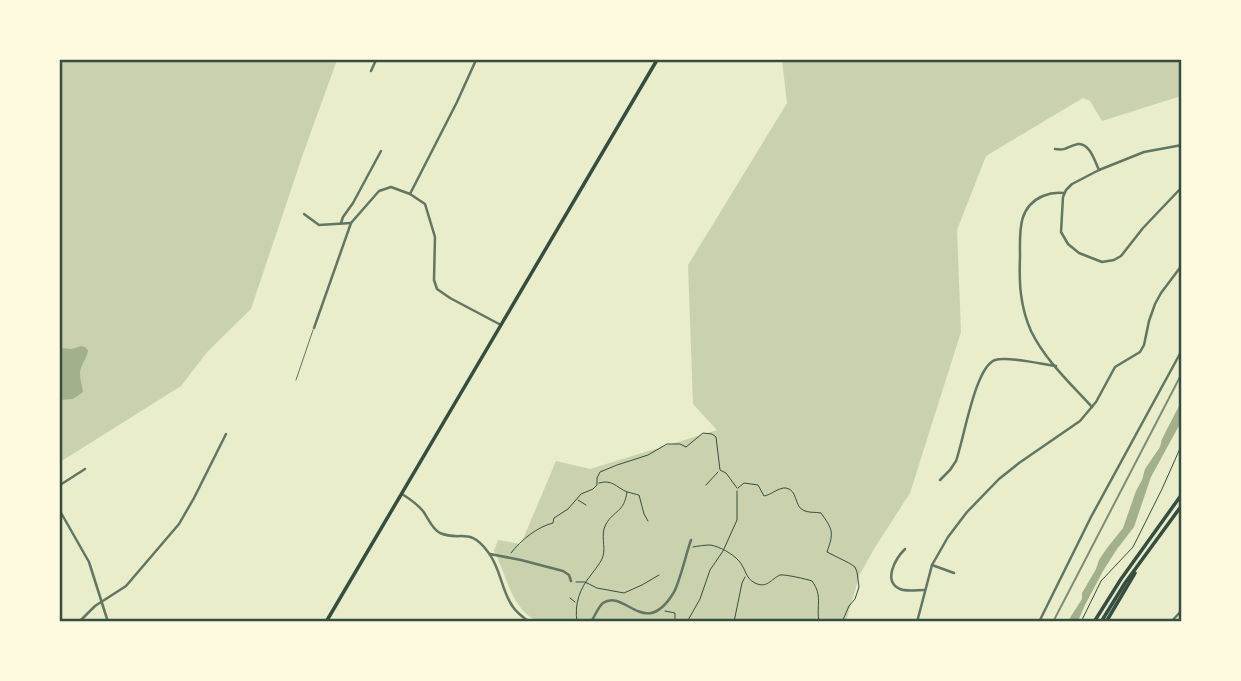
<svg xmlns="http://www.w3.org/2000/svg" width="1241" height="681" viewBox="0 0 1241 681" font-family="Poppins,sans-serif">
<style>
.green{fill:#cad2ad}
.water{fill:#a3b18a}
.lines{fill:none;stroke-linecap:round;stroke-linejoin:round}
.path{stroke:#344e41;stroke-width:1}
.service{stroke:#617663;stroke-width:1}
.minor{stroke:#617663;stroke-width:2.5}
.tertiary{stroke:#617663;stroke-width:2.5}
.primary{stroke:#344e41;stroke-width:3.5}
.trunk{stroke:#344e41;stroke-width:3.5}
.rail{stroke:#7c8e77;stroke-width:2}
.neatline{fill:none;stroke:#344e41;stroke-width:2.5}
</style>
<rect width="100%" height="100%" fill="#e9edc9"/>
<!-- green -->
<g class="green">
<polygon points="60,60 337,60 303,154 251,309 208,351 181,386 60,462"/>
<path d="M 782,60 L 1181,60 L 1181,96 L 1102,121 L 1090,101 L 1083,98 L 986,156 L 957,230 L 961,332 L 910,493 L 874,549 L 860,574 L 846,621 L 535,620 C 510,606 507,575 494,551 L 498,540 L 521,544 L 556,461 L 590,469 L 717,430 L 693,404 L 688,265 L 787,103 Z"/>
</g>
<!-- water -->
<g class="water">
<path d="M 81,346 L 85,347 L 88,350 C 87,359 80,365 80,374 C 80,379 82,386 83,392 L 73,399 L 60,400 L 60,348 L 72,349 Z"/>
<polygon points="1181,402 1181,422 1151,477 1134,527 1117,549 1103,571 1085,605 1078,621 1068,621 1082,599 1082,593 1096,569 1099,560 1107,548 1123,528 1136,491 1142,480 1145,469 1160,447 1162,439"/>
</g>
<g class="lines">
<!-- path -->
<g class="path">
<path d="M 599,483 C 612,479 616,487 627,492 C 628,492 638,495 639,495 L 644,514 L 648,521"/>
<polyline points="706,485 718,472"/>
<path d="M 738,488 L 744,483 L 758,485 L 764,496 C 771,495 779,487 786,488 C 798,490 794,506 803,510 C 808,513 816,512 821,513 C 833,530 834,532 827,552 L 849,563 L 855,567 L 857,572 L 859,587 L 855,599 L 849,606 L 842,622"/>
<polyline points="578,500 586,505"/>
<path d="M 693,547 C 698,546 705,545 710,545 C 719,546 733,554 739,561 C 746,569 745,578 755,583 C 767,589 771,579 780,575 C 783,574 807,579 812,581 C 823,596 816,605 819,622"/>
<path d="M 511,553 C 521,540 537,527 553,523 L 554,518 L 568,509 L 581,494 L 593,489 L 597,485 L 597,478 L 600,472 L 617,465 L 648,455 L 667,444 L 680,444 L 686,447 L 703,433 L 712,434 L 716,437 L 720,470 L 726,473 L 737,488"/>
<polyline points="576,582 585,582 597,588 624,593 642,585 659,575"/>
<polyline points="570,598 575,602"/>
<polyline points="665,611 675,613 675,622"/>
<path d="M 577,622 C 574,604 580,588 591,575 C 595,569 601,563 603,556 C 606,546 600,535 606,524 C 614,510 624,513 627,492"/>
<polyline points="687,622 700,599 710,570 723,551 737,520 737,491"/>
<polyline points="734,622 742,583 745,577"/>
<polyline points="1081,622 1101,581 1133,547 1162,489 1182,444"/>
</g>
<!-- service -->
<polyline class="service" points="296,380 313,330"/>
<!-- minor -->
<g class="minor">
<polyline points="371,71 376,60"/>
<polyline points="1182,145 1144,152 1099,170 1072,184 1066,190 1063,197 1061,232 1068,244 1079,253 1102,262 1114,260 1121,256 1143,228 1182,187"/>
<path d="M 1055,149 C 1067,151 1068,146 1078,144 C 1090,143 1095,162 1099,170"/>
<path d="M 1064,193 C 1056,192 1050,193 1043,196 C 1017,207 1020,233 1020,257 C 1019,283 1020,306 1031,331 C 1045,360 1071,384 1092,407"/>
<polyline points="410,194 457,102 476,60"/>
<polyline points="304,214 319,225 351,223"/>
<polyline points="341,223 343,217 353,203 381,151"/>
<polyline points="314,328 351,223 379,191 391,187 410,194 425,204 435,237 434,280 437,289 450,298 501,325"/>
<path d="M 940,480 L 950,470 L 956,461 C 964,439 975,367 995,360 C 1008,356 1041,364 1056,366"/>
<polyline points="60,485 85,469"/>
<path d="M 402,494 C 410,499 417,504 423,511 C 428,518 432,529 440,533 C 461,542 469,526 488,552 C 501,568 501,591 513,607 C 517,613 523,617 529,622"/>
<path d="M 905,549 C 896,558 882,581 900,589 C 907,592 917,590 924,590"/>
<polyline points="490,554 521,560 563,571 569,575 571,581"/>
<polyline points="932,565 954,573"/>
<polyline points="79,622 95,606 126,586 179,524 194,498 226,434"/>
<path d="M 591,622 C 595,616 598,607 603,603 C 625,588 645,641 674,592 C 680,581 686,554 691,540"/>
<polyline points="917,622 932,565 948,537 967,512 999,479 1019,463 1080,421 1096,402 1115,367 1140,352 1144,345 1149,321 1155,304 1161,293 1182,265"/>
<polyline points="1171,622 1182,610"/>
</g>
<!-- tertiary -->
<g class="tertiary">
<polyline points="60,511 89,562 108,622"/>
<polyline points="1039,622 1091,517 1182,350"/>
</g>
<!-- primary -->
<polyline class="primary" points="326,622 657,60"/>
<!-- trunk -->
<g class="trunk">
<polyline points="1094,622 1121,579 1182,494"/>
<polyline points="1101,622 1125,583 1182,505"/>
<polyline points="1106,622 1135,573"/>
</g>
<!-- rail -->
<polyline class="rail" points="1053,622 1182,373"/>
</g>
<!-- border -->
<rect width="1241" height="681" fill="none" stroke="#fefae0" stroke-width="122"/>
<rect x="61" y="61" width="1119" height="559" class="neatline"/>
</svg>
